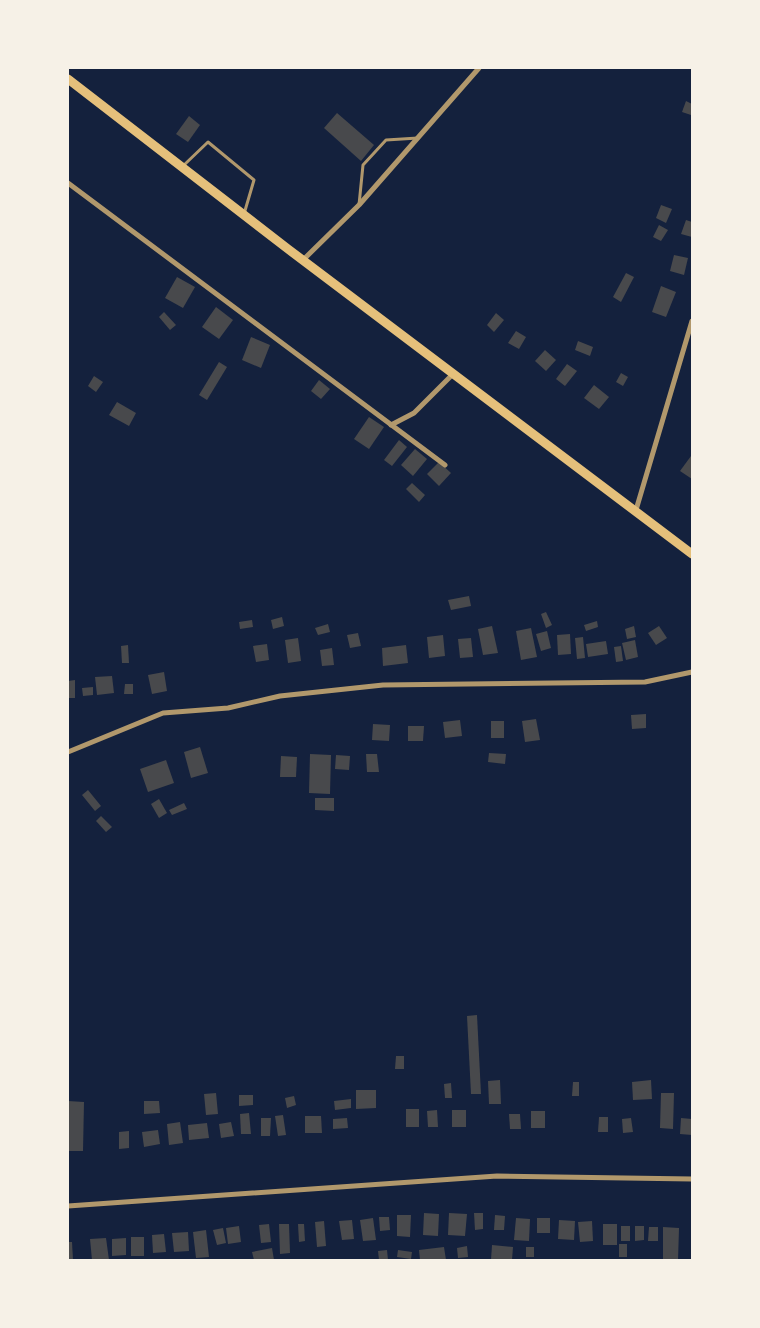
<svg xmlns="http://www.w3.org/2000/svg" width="760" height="1328" viewBox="0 0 760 1328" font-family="'Work Sans',sans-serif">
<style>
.building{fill:#48494c}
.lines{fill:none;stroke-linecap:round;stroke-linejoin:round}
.service{stroke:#b1986c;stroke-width:3}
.minor{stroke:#b1986c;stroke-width:5}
.primary{stroke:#e5c07b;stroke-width:9}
</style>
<rect width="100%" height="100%" fill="#14213d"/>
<!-- building -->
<g class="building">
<polygon points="686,101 692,104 691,115 682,112"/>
<polygon points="337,113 374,145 361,161 324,128"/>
<polygon points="189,116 200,125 188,142 176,134"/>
<polygon points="661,205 672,209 666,223 656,218"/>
<polygon points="686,220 692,222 692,237 681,234"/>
<polygon points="659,225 668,230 661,241 653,237"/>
<polygon points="674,255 688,258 684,275 670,271"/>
<polygon points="626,273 634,277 621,302 613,297"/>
<polygon points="177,277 195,287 183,308 165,298"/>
<polygon points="661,286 676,292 666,317 652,312"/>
<polygon points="216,307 233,320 219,339 202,327"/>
<polygon points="164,312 176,325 170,330 159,317"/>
<polygon points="496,313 504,320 494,332 487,325"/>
<polygon points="516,331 526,337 519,349 508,343"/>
<polygon points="251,337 270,345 261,368 242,360"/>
<polygon points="578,341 593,347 590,356 575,350"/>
<polygon points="545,350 556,360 546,371 535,361"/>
<polygon points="219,362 227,367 207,400 199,395"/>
<polygon points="567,364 577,371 565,386 556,379"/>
<polygon points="621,373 628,377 623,386 616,382"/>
<polygon points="94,376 103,382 96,392 88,386"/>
<polygon points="319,380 330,389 321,399 311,391"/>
<polygon points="594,385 609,397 599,409 584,398"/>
<polygon points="117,402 136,413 129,426 109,415"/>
<polygon points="369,417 384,427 369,449 354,439"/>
<polygon points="399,440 407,447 392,466 384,460"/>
<polygon points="415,449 427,459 413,476 401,465"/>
<polygon points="691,456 692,457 692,479 680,471"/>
<polygon points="439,462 451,473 439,486 427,474"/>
<polygon points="412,483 425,495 419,502 406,489"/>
<polygon points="469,596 471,606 451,610 448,600"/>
<polygon points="546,612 552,625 546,628 541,614"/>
<polygon points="282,617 284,626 273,629 271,620"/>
<polygon points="252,620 253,627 240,629 239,622"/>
<polygon points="597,621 598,627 586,631 584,625"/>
<polygon points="328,624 330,632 318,635 315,628"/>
<polygon points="492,626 498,653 483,655 478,629"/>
<polygon points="634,626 636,637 627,639 625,629"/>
<polygon points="659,626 667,638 656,645 648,633"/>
<polygon points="531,628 537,657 521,660 516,631"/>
<polygon points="547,631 551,648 541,651 536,634"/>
<polygon points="358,633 361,646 350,648 347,635"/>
<polygon points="570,634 571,654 558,655 557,635"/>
<polygon points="443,635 445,656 429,658 427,637"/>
<polygon points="583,637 585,658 577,659 575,638"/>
<polygon points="298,638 301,661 288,663 285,640"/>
<polygon points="471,638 473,657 460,658 458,639"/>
<polygon points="635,640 638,657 626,660 622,643"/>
<polygon points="606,641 608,654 588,657 586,644"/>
<polygon points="267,644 269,660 256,662 253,646"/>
<polygon points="128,645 129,663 122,663 121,646"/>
<polygon points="406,645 408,663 383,666 382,648"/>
<polygon points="621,646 623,661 616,662 614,647"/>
<polygon points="332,648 334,665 322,666 320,650"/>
<polygon points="164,672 167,691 152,694 148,675"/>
<polygon points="112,676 114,693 97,695 95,677"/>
<polygon points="75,680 75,698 68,698 68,681"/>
<polygon points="125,684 133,684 133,694 124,694"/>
<polygon points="93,687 93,695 83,696 82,688"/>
<polygon points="646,714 646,728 632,729 631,715"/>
<polygon points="536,719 540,740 525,742 522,721"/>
<polygon points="460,720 462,736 445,738 443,722"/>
<rect x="491" y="721" width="13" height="17"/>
<polygon points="373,724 390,725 389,741 372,740"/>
<polygon points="408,726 424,726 423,741 408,741"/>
<polygon points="200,747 208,773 191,778 184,752"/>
<polygon points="489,753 506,754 505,764 488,762"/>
<polygon points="310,754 331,755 330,794 309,793"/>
<polygon points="366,754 377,754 379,772 367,772"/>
<polygon points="336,755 350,756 349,770 335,769"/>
<polygon points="281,756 297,757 296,777 280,777"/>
<polygon points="166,760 174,783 148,792 140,769"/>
<polygon points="88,790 101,806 95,811 82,795"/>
<polygon points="315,798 334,798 334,811 315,810"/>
<polygon points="159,799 167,813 159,818 151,804"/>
<polygon points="184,803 187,809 172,815 169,810"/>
<polygon points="101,816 112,827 106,832 96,821"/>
<polygon points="477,1015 481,1094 471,1094 467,1016"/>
<polygon points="396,1056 404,1056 404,1069 395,1069"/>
<polygon points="500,1080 501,1104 489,1104 488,1081"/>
<polygon points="651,1080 652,1099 633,1100 632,1082"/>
<polygon points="573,1082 579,1082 579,1096 572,1096"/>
<polygon points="451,1083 452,1098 445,1098 444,1084"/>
<polygon points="356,1090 376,1090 376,1108 356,1109"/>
<polygon points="216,1093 218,1114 206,1115 204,1094"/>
<polygon points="661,1093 674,1093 673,1129 660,1128"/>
<polygon points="239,1095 253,1095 253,1105 239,1106"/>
<polygon points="294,1096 296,1105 287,1108 285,1098"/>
<polygon points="351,1099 351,1108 335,1110 334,1101"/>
<polygon points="68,1101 84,1102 83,1151 68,1151"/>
<polygon points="144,1101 159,1101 160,1113 144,1114"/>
<rect x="406" y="1109" width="13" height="18"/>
<polygon points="437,1110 438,1127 428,1127 427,1111"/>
<rect x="452" y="1110" width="14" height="17"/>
<rect x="531" y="1111" width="14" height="17"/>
<polygon points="249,1113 251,1134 241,1134 240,1114"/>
<polygon points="509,1114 520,1114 521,1129 510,1129"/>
<polygon points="283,1115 286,1135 278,1136 275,1116"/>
<polygon points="305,1116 321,1116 322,1133 305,1133"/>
<polygon points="599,1117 608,1117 608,1132 598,1132"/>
<polygon points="261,1118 271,1118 270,1136 261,1136"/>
<polygon points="347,1118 348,1128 333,1129 333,1119"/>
<polygon points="631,1118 633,1132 623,1133 622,1119"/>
<polygon points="681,1118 692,1119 692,1135 680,1134"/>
<polygon points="180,1122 183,1143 169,1145 167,1124"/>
<polygon points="231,1122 234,1136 221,1138 219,1124"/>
<polygon points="207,1123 209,1138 189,1140 188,1125"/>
<polygon points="158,1130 160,1144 144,1147 142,1132"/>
<polygon points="129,1131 129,1148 119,1149 119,1132"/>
<polygon points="424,1213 439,1214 438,1236 423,1235"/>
<polygon points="449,1213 467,1214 465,1236 448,1235"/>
<polygon points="474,1213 483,1213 483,1229 475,1230"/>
<polygon points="397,1215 411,1215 410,1237 397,1236"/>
<polygon points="495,1215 505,1216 504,1230 494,1230"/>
<polygon points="379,1217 389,1217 390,1230 380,1231"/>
<polygon points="373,1218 376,1240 363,1241 360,1220"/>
<polygon points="516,1218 530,1219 529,1241 514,1240"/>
<rect x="537" y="1218" width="13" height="15"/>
<polygon points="352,1220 354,1239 342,1240 339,1221"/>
<polygon points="559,1220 575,1221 574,1240 558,1239"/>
<polygon points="324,1221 326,1246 317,1247 315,1222"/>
<polygon points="592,1221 593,1241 580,1242 578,1222"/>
<polygon points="269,1224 271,1242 261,1243 259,1225"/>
<polygon points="279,1224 289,1224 290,1253 280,1254"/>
<polygon points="298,1224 304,1224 305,1241 299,1242"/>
<rect x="603" y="1224" width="14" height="21"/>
<polygon points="239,1226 241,1242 228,1244 226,1228"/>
<rect x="621" y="1226" width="9" height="15"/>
<polygon points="635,1226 644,1226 644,1240 635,1241"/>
<polygon points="649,1227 658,1227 658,1241 648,1241"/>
<polygon points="663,1227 679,1228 678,1260 663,1260"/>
<polygon points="223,1228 226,1243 217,1245 213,1230"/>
<polygon points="206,1230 209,1257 196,1258 193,1232"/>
<polygon points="188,1232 189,1251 174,1252 172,1233"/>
<polygon points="164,1234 166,1252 153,1253 152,1235"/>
<rect x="131" y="1237" width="13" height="19"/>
<polygon points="106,1238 109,1260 92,1260 90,1239"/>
<polygon points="126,1238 126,1255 112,1256 112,1239"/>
<polygon points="68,1242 72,1242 73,1260 68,1260"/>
<rect x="619" y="1244" width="8" height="13"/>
<polygon points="492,1245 513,1247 512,1260 491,1260"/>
<polygon points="467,1246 468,1257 458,1258 457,1248"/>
<polygon points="444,1247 446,1260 420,1260 419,1250"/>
<rect x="526" y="1247" width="8" height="10"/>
<polygon points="272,1248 274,1260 254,1260 252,1252"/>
<polygon points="387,1250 388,1260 379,1260 378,1251"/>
<polygon points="398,1250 412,1252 411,1259 397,1257"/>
</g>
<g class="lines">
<!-- service -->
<g class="service">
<polyline points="184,165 208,142 254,180 244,214"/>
<polyline points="359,205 363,165 386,140 418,138"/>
</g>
<!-- minor -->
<g class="minor">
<polyline points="68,183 445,465"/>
<polyline points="303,260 359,205 479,68"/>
<polyline points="391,425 414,413 454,373"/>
<polyline points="636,510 692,321"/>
<polyline points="68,752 163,713 228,708 280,696 383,685 645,682 692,672"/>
<polyline points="68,1206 497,1176 692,1179"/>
</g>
<!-- primary -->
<polyline class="primary" points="68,79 288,249 692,554"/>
</g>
<!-- border -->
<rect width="760" height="1328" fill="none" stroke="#f6f1e7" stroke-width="138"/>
</svg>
